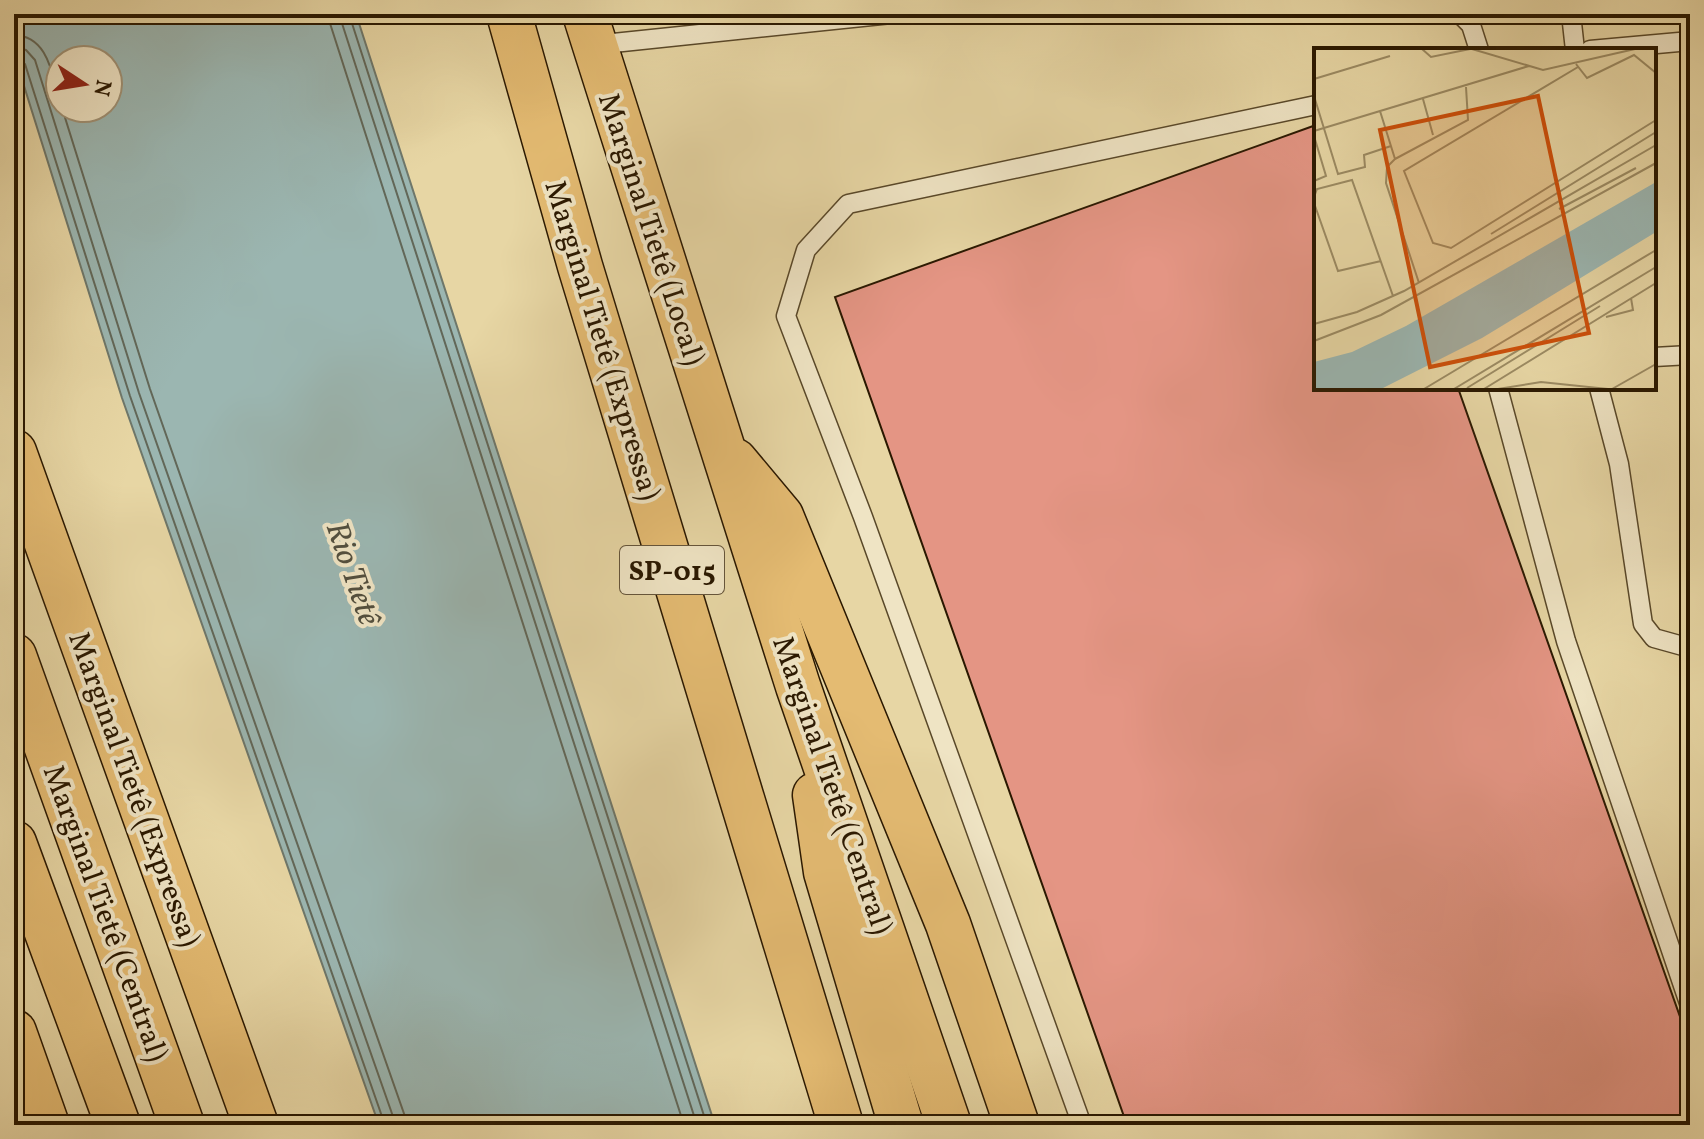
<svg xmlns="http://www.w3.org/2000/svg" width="1704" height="1139" viewBox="0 0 1704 1139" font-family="Vollkorn,serif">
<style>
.water{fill:#9bb6b1;stroke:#6e776a;stroke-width:2;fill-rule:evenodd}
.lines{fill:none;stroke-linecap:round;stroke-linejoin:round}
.shore{stroke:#626758;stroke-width:2}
.building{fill:#e49584;stroke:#2a1800;stroke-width:2}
.lane-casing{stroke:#594829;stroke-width:21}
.highway-casing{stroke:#2a1800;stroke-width:47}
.lane{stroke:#efe4c4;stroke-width:18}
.highway{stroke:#e4bb72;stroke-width:44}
.labels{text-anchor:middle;stroke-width:8;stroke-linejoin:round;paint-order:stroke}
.shield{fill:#efe4c4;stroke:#65553b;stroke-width:2}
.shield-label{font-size:28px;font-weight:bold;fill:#2a1800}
.street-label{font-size:30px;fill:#2a1800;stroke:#efe4c4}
.water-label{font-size:32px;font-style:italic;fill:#524f3e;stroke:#efe4c4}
.inset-road{fill:none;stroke:#9b8a62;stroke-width:2}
.view{fill:#cc4f0a;fill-opacity:0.15;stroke:#cc4f0a;stroke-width:4}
.inset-edge{fill:none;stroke:#2a1800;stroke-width:4}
</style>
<rect width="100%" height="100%" fill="#e7d6a4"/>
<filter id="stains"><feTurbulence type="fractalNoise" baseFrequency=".0025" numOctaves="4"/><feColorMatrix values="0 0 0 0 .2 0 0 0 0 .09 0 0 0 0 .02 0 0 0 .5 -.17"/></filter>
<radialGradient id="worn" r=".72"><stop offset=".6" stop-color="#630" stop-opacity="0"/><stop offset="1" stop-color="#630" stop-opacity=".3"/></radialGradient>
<!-- water -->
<path class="water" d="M 14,14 L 356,14 L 715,1125 L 379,1125 L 122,398 L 14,54 ZM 60,60 L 108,60 L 108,108 L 60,108 Z"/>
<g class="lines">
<!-- shore -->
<g class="shore">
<polyline points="327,14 684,1125"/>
<polyline points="339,14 697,1125"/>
<polyline points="349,14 707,1125"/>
<path d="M 14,35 C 48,36 52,74 60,100"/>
<polyline points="14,47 26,50 35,60 139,393 396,1125"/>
<polyline points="14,57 25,64 130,396 385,1125"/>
<polyline points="62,108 150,389 408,1125"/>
</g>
</g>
<!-- building -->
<polygon class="building" points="1316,125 1316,388 1458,388 1690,1045 1690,1125 1127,1125 835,297"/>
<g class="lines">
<!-- lane casing -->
<g class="lane-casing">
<g id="lane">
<polyline points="1460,14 1471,25 1479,50"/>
<polyline points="1571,14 1575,50"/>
<polyline points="594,45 891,14"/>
<polyline points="1590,50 1690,41"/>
<polyline points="1654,357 1690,355"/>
<polyline points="1498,388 1566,641 1690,1006"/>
<polyline points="1599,388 1619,464 1643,624 1654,638 1690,648"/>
<polyline points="1082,1125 863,517 786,316 806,250 848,204 1316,105"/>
</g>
</g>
<!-- highway casing -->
<g class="highway-casing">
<g id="highway">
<polyline points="509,14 580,266 841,1125"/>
<polyline points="585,14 798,686 949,1125"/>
<polyline points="14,452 256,1125"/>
<polyline points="735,461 781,516 948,924 1017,1125"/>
<polyline points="14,656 182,1125"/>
<polyline points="815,795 826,872 901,1125"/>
<polyline points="14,843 118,1125"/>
<polyline points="14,1032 47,1125"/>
</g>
</g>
<!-- lane -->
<use href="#lane" class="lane"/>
<!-- highway -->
<use href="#highway" class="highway"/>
</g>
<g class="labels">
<!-- shield labels -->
<rect class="shield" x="620" y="546" width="104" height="48" rx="6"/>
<g class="shield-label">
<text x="672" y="580">SP-015</text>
</g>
<!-- street labels -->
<g class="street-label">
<text transform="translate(652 229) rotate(72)" y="10">Marginal Tietê (Local)</text>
<text transform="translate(603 340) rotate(73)" y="10">Marginal Tietê (Expressa)</text>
<text transform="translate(833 785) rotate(71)" y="10">Marginal Tietê (Central)</text>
<text transform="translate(135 789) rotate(70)" y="10">Marginal Tietê (Expressa)</text>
<text transform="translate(106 913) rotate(70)" y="10">Marginal Tietê (Central)</text>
</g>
<!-- water labels -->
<g class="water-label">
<text transform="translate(354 573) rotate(71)" y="11">Rio Tietê</text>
</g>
</g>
<!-- overview -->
<g transform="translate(1314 48)">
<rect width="342" height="342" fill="#e7d6a4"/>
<path d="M 342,134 L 342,184 L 168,290 L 67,341 L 0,341 L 0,314 L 38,304 L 92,278 Z" fill="#9bb6b1"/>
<path class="inset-road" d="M 108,1 L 117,9 L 156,1M 158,1 L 229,22 L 321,1M 262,16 L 273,30 L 320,7 L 342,25M 264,19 L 90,123 L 119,195 L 137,200 L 342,72M 0,31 L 76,8M 0,48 L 24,126 L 51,119 L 50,107 L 77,98M 109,51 L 119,87M 66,63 L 81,111 L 73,119 L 72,135 L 105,235M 0,83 L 215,18M 0,88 L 12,128 L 0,133M 81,111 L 154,72 L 152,39M 0,149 L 3,141 L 38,132 L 79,248M 0,155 L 24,223 L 67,213M 245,161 L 322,120M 177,186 L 342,84M 292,269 L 319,262 L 317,250M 0,276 L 43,264 L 90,243 L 342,97M 0,293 L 67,267 L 342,115M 153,340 L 286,258M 110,341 L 342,202M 140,341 L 342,219M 170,341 L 342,235M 184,341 L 227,334 L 294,341M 298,341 L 342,316"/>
<path class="view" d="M 224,48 L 275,285 L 116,319 L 66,82 Z"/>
<rect width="342" height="342" class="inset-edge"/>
</g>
<!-- margin -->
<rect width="1704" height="1139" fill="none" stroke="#e7d6a4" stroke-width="48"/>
<rect x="16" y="16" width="1672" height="1107" fill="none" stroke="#2a1800" stroke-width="4"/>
<rect x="24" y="24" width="1656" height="1091" fill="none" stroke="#2a1800" stroke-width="2"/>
<!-- north arrow -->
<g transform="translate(84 84) rotate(102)"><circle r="38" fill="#efe4c4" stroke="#a09276" stroke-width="2"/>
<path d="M0-6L14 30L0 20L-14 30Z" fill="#8f2418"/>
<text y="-12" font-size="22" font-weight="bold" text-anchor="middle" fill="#2a1800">N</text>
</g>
<rect width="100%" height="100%" filter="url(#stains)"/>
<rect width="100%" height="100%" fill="url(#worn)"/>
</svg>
